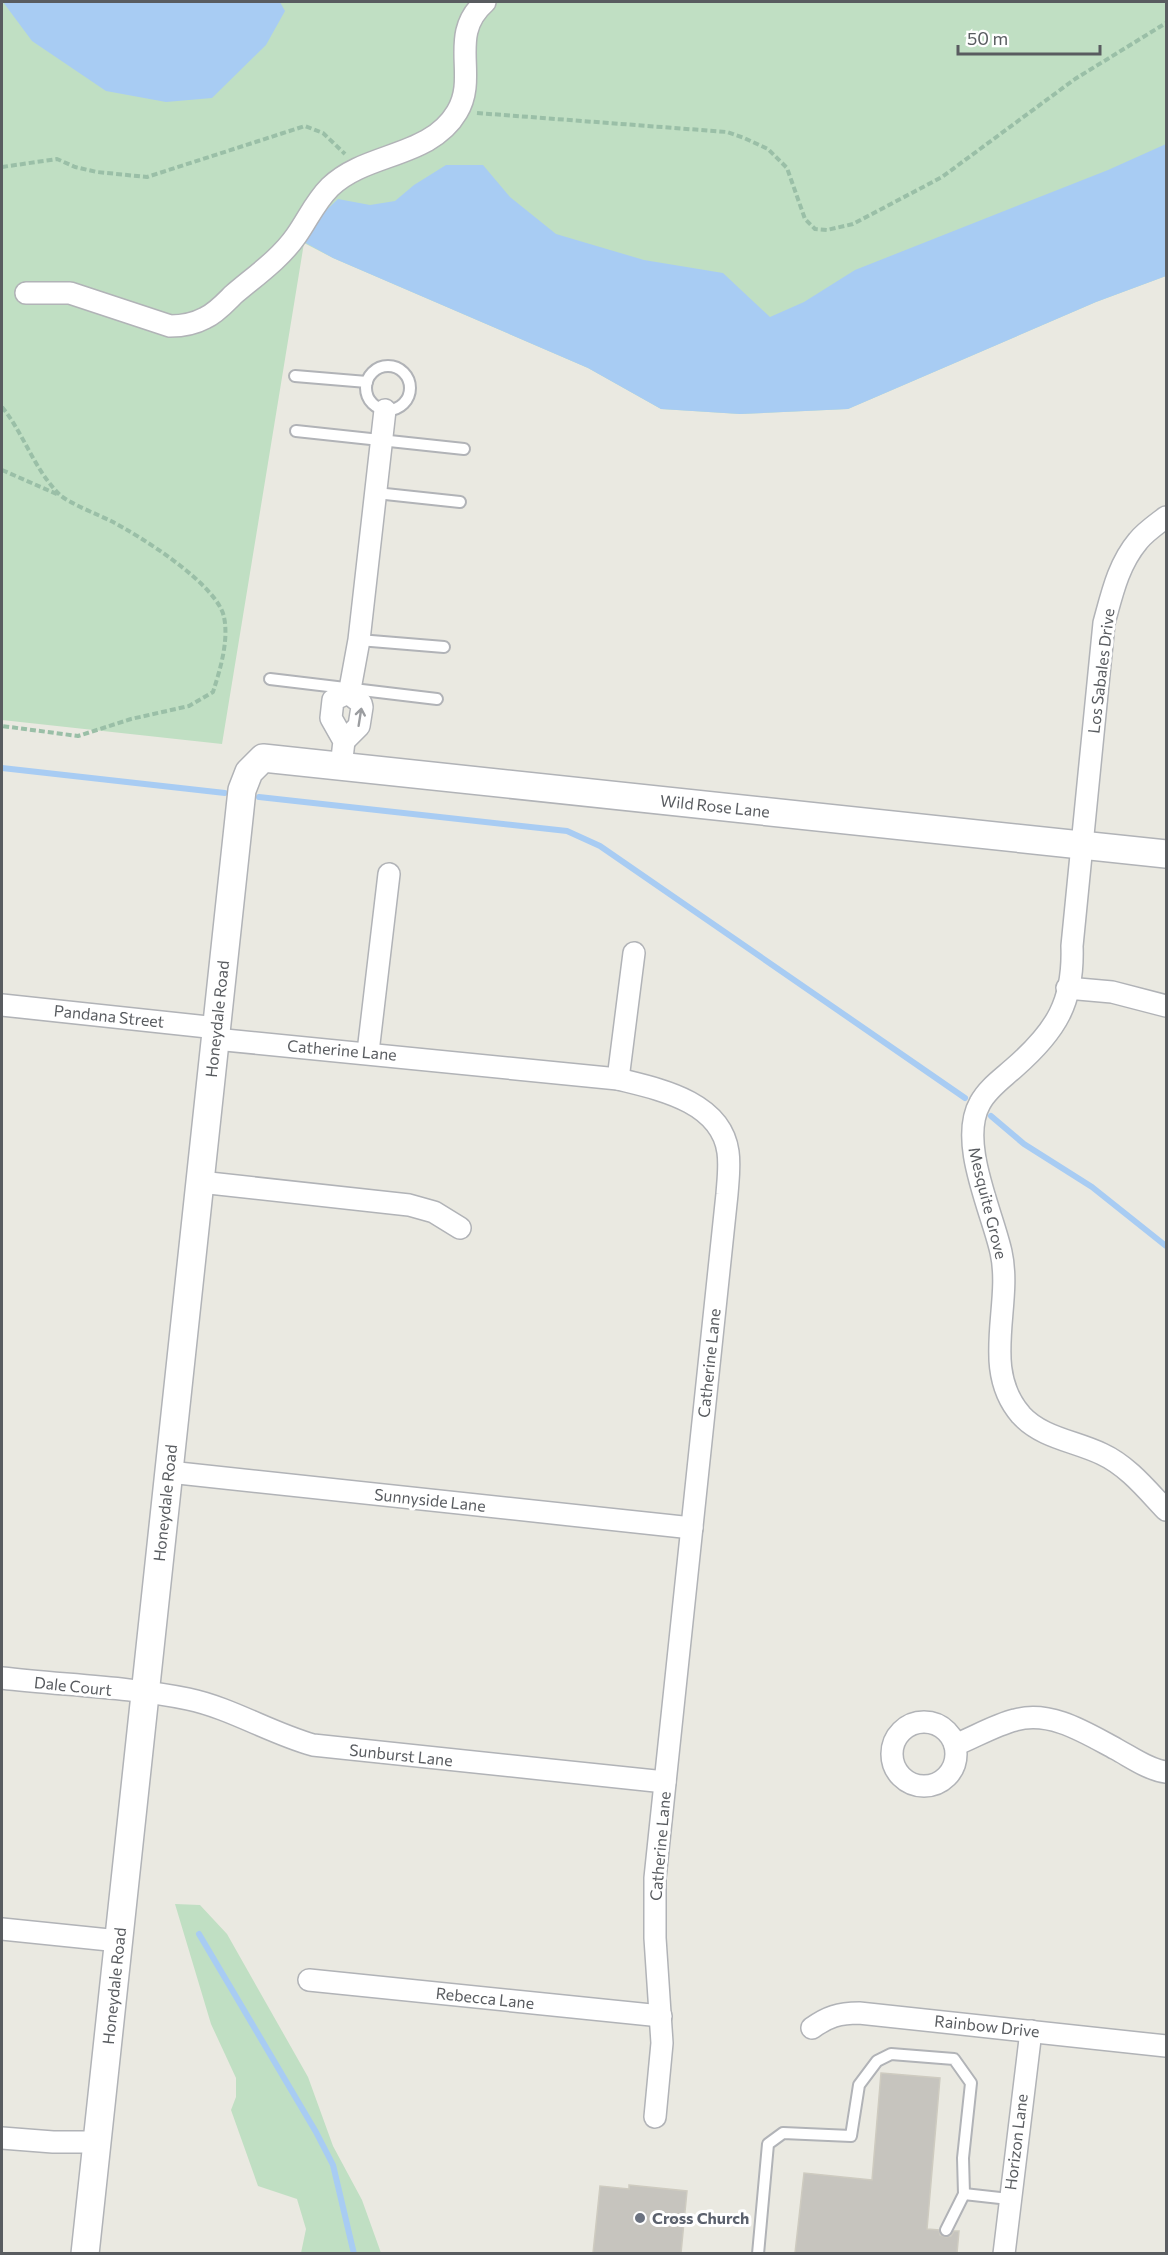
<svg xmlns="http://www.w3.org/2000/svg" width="1168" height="2255" viewBox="0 0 1168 2255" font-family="Commissioner,sans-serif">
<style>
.green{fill:#c0dfc3}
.water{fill:#a8ccf3}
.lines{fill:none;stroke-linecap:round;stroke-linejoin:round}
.stream{stroke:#a8ccf3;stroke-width:6}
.building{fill:#c6c4be;stroke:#cecbc0;stroke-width:1.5}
.service-casing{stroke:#b1b3b7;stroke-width:14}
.minor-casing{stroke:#b1b3b7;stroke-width:24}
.tertiary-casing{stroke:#b1b3b7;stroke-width:30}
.path{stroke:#9abfa7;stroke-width:4;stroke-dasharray:6 3;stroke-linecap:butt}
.service{stroke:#fff;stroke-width:10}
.minor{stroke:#fff;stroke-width:21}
.tertiary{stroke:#fff;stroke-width:27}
.oneway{stroke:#9b9da0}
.worship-dot{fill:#6b7280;stroke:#fff;stroke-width:2}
.labels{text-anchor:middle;stroke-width:6;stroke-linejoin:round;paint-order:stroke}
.street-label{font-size:16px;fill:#595c60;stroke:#fff}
.worship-label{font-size:16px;font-weight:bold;fill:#5b616d;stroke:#fff;text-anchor:start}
</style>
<rect width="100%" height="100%" fill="#eae9e1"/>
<!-- green -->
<g class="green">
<polygon points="2,2 1166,2 1166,276 1096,302 848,409 740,414 661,409 588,368 333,258 304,243 222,744 2,720"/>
<polygon points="175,1904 200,1905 227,1934 308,2077 333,2146 362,2200 381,2253 301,2253 306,2229 297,2199 258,2186 231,2110 236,2097 236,2078 211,2024"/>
</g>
<!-- water -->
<g class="water">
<polygon points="3,2 280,2 285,11 266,45 212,98 166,102 106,91 32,41"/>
<polygon points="1166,144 1166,276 1096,302 848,409 740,414 661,409 588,368 333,258 304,242 319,217 338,199 370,205 395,201 414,185 446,165 483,165 510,197 556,234 644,260 723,273 770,317 804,302 855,270 1108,170"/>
</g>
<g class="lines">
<!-- stream -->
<g class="stream">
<polyline points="2,768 225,793"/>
<polyline points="259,797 567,831 600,846 965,1098"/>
<polyline points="991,1116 1024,1144 1092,1187 1166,1246"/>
<polyline points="199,1934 316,2132 333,2165 354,2254"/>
</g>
</g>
<!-- building -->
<g class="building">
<polygon points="881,2073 940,2078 927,2229 939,2230 940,2235 946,2237 951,2236 954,2231 959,2231 957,2253 795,2253 804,2173 872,2180"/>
<polygon points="629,2185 687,2191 681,2253 593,2253 600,2186 629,2189"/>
</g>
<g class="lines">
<!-- service casing -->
<g class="service-casing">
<g id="service">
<circle cx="388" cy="388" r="22"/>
<polyline points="295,376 367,382"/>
<polyline points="296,431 464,449"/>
<polyline points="376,493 460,502"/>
<polyline points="359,640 444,647"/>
<polyline points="270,679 437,699"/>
<polyline points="964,2194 1009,2199"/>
<polyline points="758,2254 768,2144 783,2133 851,2136 859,2085 877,2061 891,2054 954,2059 971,2083 963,2158 964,2194 946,2230"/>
</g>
</g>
<!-- minor casing -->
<g class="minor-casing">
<g id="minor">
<path d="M 26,293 L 70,293 L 170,326 C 183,326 194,324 205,318 C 216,313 225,303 233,295 C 254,277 280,259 296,236 C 308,219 315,202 330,187 C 366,152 430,158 457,112 C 479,76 447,35 485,2"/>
<path d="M 1166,517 C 1157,524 1145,532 1138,541 C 1118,565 1112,594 1104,623 L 1072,946 C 1074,1002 1056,1031 1015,1067 C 1003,1078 988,1088 980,1103 C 958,1142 992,1211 1001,1252 C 1013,1305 980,1368 1021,1415 C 1042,1438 1075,1441 1102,1454 C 1128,1466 1147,1490 1166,1510"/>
<polyline points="344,741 359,726 362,707 361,703 348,693"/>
<polyline points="341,767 344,741 331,718 333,700 348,693 350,689 359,640 385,410"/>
<polyline points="1067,988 1112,992 1166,1006"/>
<polyline points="2,1005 217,1028"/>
<path d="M 215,1039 L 618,1079 C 658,1089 721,1101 728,1152 C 730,1166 728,1180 727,1194 L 655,1878 L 655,1938 L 662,2043 L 655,2117"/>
<polyline points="368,1052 389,874"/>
<polyline points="618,1079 634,953"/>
<polyline points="200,1182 409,1205 434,1212 460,1228"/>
<polyline points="169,1472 692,1528"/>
<path d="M 2,1678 C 62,1685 130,1687 188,1699 C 231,1708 270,1733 313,1745 L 665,1782"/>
<circle cx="924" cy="1754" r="32"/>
<path d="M 955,1745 C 975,1737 995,1725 1015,1720 C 1051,1710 1086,1733 1116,1749 C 1131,1757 1149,1770 1166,1772"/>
<polyline points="2,1929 119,1941"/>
<polyline points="309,1980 661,2016"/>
<path d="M 812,2028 C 827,2017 839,2013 859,2013 L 1166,2046"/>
<polyline points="2,2138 53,2142 97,2142"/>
<polyline points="1004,2254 1031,2031"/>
</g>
</g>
<!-- tertiary casing -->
<g class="tertiary-casing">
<polyline id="tertiary" points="85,2254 242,790 249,772 263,758 1166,854"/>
</g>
<!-- path -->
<g class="path">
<polyline points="477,113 727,132 744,138 768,149 787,168 805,219 815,229 827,230 853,224 942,177 1075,79 1166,23"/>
<polyline points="2,167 57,159 75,167 97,172 147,177 305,126 323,133 345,154"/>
<path d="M 2,407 C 24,434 34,469 59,494 C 68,503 99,515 111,521 C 140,536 217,584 224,617 C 229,641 220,670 213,692 L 189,706 L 131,719 L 78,736 L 2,726"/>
<polyline points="2,470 59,495"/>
</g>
<!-- service -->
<use href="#service" class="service"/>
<!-- minor -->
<use href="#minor" class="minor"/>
<!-- tertiary -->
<use href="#tertiary" class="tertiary"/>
</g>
<!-- one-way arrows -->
<defs><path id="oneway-shaft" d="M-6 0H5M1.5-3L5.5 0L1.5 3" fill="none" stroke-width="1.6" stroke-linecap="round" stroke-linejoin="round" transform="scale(1.5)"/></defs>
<use class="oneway" href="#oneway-shaft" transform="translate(360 717) rotate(-81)"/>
<!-- markers -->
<circle class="worship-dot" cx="640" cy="2218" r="6"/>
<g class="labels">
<!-- street labels -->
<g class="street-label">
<text transform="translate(1101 671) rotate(-83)" y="6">Los Sabales Drive</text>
<text transform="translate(715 806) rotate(6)" y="6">Wild Rose Lane</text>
<text transform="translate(109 1016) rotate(6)" y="6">Pandana Street</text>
<text transform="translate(217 1019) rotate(-84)" y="6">Honeydale Road</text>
<text transform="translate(342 1050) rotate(5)" y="6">Catherine Lane</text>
<text transform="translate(988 1203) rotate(76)" y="6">Mesquite Grove</text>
<text transform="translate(709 1363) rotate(-84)" y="6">Catherine Lane</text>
<text transform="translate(430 1500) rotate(6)" y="6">Sunnyside Lane</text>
<text transform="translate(165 1503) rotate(-84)" y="6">Honeydale Road</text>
<text transform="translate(73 1686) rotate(6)" y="6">Dale Court</text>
<text transform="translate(401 1755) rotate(6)" y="6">Sunburst Lane</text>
<text transform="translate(660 1846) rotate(-85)" y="6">Catherine Lane</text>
<text transform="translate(114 1986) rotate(-84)" y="6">Honeydale Road</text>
<text transform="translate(485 1998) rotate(6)" y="6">Rebecca Lane</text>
<text transform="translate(987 2026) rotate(6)" y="6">Rainbow Drive</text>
<text transform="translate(1016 2142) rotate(-83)" y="6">Horizon Lane</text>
</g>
<!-- worship labels -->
<g class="worship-label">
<text x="652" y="2224">Cross Church</text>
</g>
</g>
<!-- border -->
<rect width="1168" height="2255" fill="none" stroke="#595c60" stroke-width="6"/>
<!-- scale -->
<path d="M958 45v9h142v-9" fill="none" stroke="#595c60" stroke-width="3"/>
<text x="967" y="45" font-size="18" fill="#595c60" stroke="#ffffff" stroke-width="4.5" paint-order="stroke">50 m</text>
</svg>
